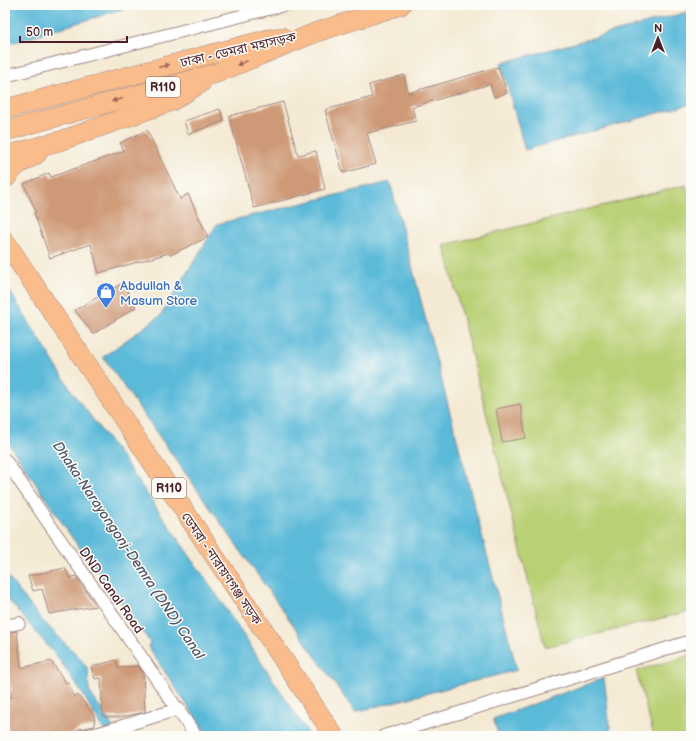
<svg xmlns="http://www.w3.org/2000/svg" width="696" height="741" viewBox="0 0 696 741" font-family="'Balsamiq Sans','Noto Sans Bengali',sans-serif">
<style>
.green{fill:#b9d075;stroke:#827850}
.water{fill:#5bbad9;stroke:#526c82}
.building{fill:#ce9976}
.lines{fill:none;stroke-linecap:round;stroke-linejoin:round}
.minor-casing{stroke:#9f8480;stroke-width:14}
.primary-casing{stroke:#9f8480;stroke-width:20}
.minor{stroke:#fff;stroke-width:12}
.primary{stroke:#fabc8b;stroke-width:19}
.oneway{fill:#996656}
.labels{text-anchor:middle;stroke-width:3;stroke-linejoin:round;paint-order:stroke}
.shield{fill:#fdfcf7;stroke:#806168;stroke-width:1}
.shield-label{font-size:12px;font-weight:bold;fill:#4a1f2b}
.street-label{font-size:13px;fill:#4a1f2b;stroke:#fdfcf7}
.shop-label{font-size:13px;fill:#366cbe;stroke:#fdfcf7;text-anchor:start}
.water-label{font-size:14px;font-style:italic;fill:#505568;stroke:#fdfcf7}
</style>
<rect width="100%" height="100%" fill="#fdfcf7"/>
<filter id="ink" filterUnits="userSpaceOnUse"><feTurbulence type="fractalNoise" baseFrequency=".025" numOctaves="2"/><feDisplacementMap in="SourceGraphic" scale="8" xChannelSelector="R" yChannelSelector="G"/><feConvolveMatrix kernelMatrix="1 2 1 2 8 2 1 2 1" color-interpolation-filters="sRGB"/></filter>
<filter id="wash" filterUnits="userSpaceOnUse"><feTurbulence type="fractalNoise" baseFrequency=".012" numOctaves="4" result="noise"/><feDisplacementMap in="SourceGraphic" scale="16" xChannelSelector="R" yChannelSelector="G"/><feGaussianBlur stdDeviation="0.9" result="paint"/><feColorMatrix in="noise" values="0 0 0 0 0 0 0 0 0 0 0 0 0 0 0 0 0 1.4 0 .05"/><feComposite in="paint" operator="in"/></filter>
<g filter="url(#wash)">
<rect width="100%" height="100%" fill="#f4ead4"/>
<!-- green -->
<g class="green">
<polygon points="686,185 691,203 691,611 545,647 444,245"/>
<polygon points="691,655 691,736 654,736 636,671"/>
</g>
<!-- water -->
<g class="water">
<polygon points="5,5 136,5 5,45"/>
<polygon points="691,11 691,104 525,150 501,63"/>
<polygon points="390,182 517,670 355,712 103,357 161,315 217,224"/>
<polygon points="5,284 73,393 125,462 216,594 310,736 208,736 148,647 150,642 73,539 5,438"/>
<polygon points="5,569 7,576 42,620 78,656 88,669 89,691 117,733 124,736 107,736 82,693 58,658 5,596"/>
<polygon points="604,678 611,736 499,736 493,719"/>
</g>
<g id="blocks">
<!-- building -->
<g class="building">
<polygon points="498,67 507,93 494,97 490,84 412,107 416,121 367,133 376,164 343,173 325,110 372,97 369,85 404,75 408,93"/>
<polygon points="283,102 298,155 316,151 325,189 254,208 229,116"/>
<polygon points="220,109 224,121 188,134 184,121"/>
<polygon points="147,130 180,199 188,194 208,237 170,255 169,253 99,273 91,244 50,258 34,213 36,212 24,184 49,173 51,177 124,151 120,143"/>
<polygon points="123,283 136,307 93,334 75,310"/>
<polygon points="520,404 526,438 502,442 496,409"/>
<polygon points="65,568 70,578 76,576 96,606 49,614 42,589 33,591 28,576"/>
<polygon points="17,631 21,668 51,661 66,683 68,682 74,697 78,695 94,715 95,726 79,729 69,736 9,736 5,698 12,697 6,664 5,664 5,633"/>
<polygon points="116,660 118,668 136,666 139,667 143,673 145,712 122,717 104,717 102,706 101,678 95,679 91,667"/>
</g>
</g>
</g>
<g filter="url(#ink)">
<use href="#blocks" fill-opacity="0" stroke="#9f8480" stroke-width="1"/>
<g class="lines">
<!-- minor casing -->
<g class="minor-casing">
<g id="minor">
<polyline points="5,76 284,5"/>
<polyline points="5,460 196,736"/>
<polyline points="5,626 19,623"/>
<polyline points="80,736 96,734 179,709"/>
<polyline points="384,736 691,641"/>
</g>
</g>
<!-- primary casing -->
<g class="primary-casing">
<g id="primary">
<polyline points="5,109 268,39 282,37"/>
<polyline points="5,131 217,73 317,32 401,5"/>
<polyline points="5,156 63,140 172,101 201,83"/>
<polyline points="5,179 16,166 37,154"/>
<polyline points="5,241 334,736"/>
</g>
</g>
<!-- minor -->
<use href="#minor" class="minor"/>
<!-- primary -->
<use href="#primary" class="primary"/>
</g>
<!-- one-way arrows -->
<defs><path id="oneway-solid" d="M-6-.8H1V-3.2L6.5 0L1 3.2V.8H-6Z"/></defs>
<g class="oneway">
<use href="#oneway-solid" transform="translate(242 63) rotate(158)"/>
<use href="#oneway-solid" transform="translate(164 66) rotate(-15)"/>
<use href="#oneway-solid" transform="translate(117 100) rotate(165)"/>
</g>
</g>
<!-- icons -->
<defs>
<g id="shop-pin" transform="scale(1)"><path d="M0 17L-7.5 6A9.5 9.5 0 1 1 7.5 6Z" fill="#3f7fe0" stroke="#fdfcf7"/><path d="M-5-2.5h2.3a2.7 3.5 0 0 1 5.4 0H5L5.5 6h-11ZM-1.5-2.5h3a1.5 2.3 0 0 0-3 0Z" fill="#fff"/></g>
</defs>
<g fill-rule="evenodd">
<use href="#shop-pin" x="106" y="292"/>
</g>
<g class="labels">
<!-- shield labels -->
<g class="shield">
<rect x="146" y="77" width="34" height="20" rx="3"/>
<rect x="152" y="478" width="34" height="20" rx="3"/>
</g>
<g class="shield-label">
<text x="163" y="91">R110</text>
<text x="169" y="492">R110</text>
</g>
<!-- street labels -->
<g class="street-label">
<text transform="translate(238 49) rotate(-13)" y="5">ঢাকা - ডেমরা মহাসড়ক</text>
<text transform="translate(222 568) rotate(56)" y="5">ডেমরা - নারায়ণগঞ্জ সড়ক</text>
<text transform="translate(112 590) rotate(55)" y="5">DND Canal Road</text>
</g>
<!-- shop labels -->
<g class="shop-label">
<text x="120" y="290">Abdullah &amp;<tspan x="120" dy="15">Masum Store</tspan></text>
</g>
<!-- water labels -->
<g class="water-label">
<text transform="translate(129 550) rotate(56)" y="5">Dhaka-Narayongonj-Demra (DND) Canal</text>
</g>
</g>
<!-- margin -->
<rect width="696" height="741" fill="none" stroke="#fdfcf7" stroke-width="20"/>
<!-- north arrow -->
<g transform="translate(658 38)" stroke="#fdfcf7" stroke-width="3" paint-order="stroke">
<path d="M0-3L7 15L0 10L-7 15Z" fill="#4a1f2b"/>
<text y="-6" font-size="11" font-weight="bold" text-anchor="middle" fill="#4a1f2b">N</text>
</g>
<!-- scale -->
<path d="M20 36v6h107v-6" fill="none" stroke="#4a1f2b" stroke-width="2"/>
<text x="26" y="36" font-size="12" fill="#4a1f2b" stroke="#fdfcf7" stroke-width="3" paint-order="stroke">50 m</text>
</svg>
